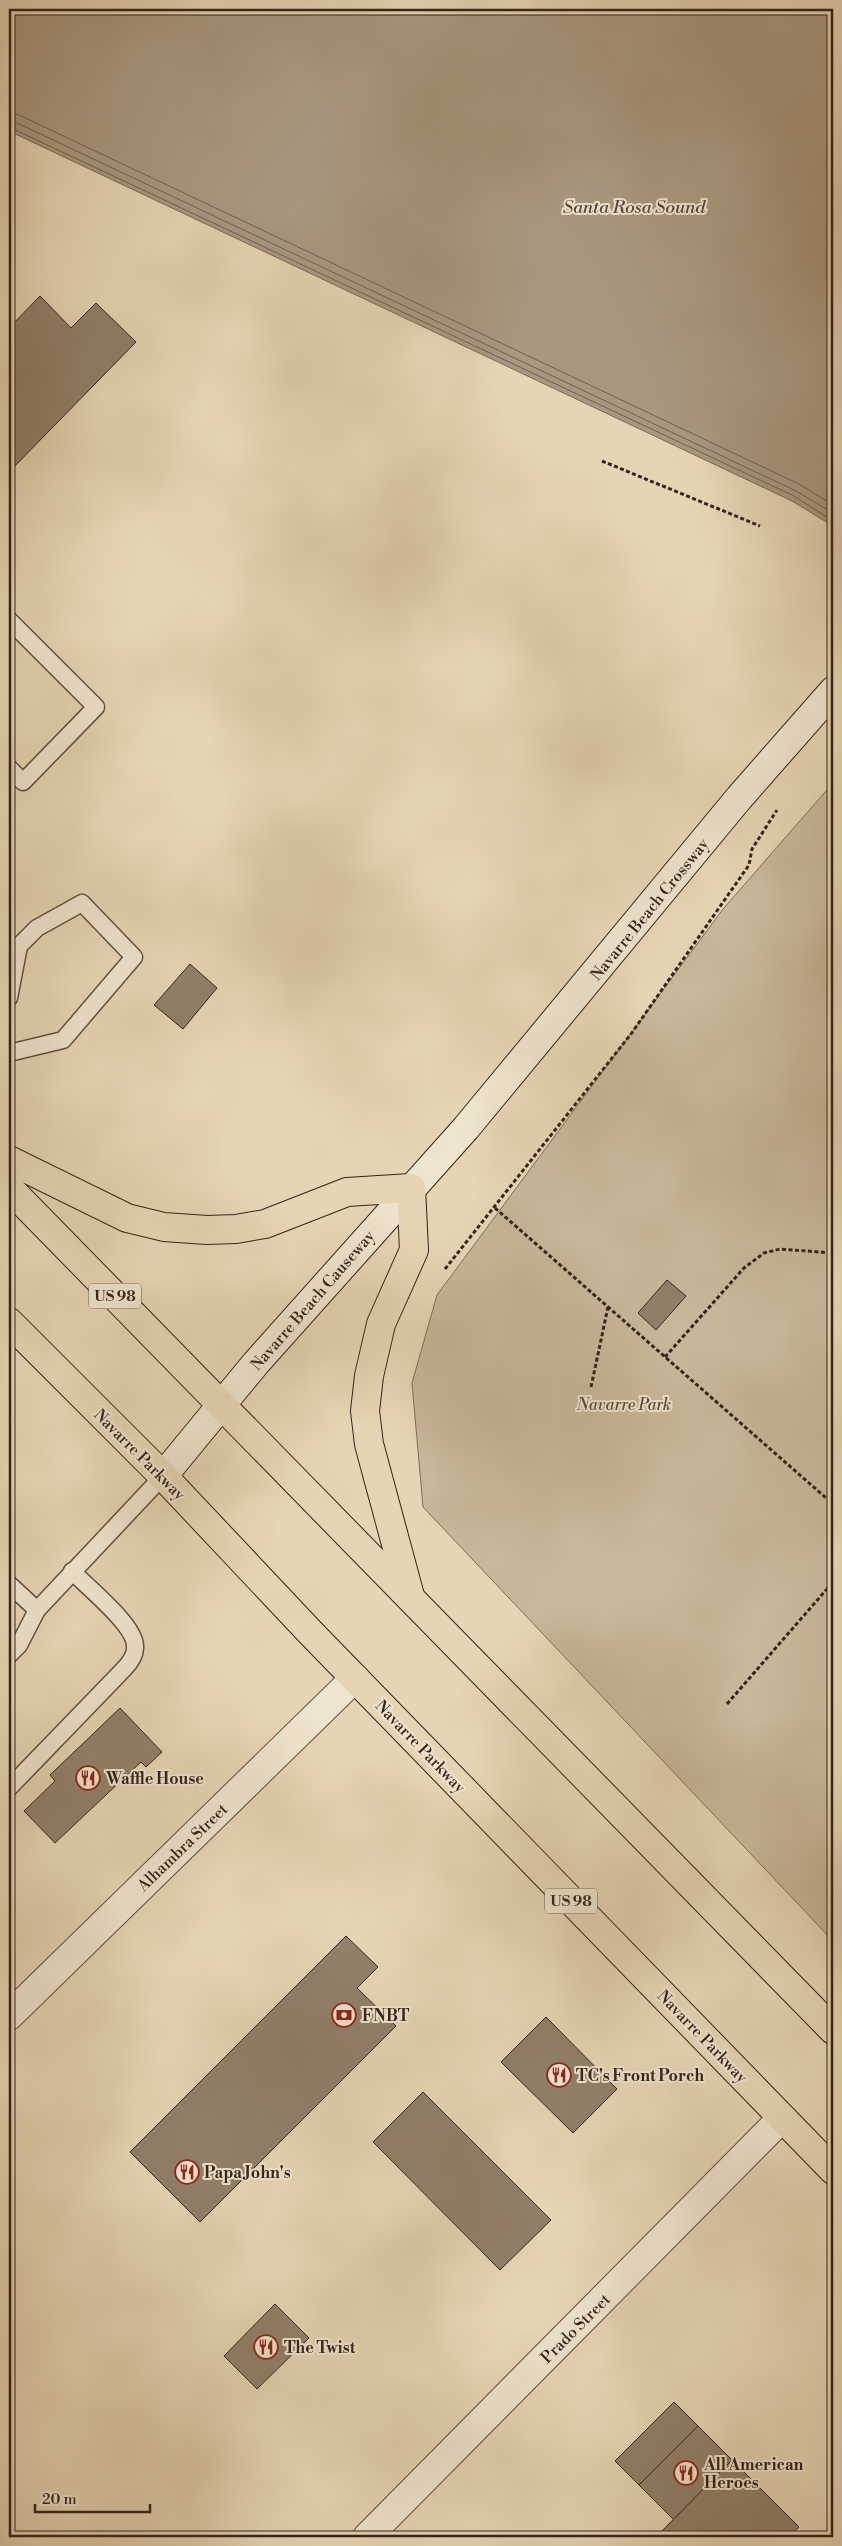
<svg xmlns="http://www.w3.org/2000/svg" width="842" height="2546" viewBox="0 0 842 2546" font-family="'Libre Bodoni',serif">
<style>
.green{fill:#c8b79a;stroke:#7e6d5a}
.water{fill:#a99880;stroke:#7a6957}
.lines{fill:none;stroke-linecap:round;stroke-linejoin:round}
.shore{stroke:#6e5e4d;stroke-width:1}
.building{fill:#91806a;stroke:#34231a}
.lane-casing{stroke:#605040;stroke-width:19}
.street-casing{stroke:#605040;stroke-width:30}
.secondary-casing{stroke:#34231a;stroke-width:30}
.highway-casing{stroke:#34231a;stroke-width:30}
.path{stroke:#34231a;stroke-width:3;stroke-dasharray:4 2.5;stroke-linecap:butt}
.lane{stroke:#efe4ce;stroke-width:16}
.street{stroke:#efe4ce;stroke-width:28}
.secondary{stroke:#efe4ce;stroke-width:28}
.highway{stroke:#e6d5b4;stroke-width:28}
.labels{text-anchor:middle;stroke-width:4;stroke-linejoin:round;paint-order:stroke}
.shield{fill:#efe4ce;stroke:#6c5d50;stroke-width:1}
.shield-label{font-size:15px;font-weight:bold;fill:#34231a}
.street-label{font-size:16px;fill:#34231a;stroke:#efe4ce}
.park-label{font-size:16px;font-style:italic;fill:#59483a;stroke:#efe4ce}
.poi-label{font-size:16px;font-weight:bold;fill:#34231a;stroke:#efe4ce;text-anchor:start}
.water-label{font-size:18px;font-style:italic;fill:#574639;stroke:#efe4ce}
</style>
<rect width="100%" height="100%" fill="#e6d5b4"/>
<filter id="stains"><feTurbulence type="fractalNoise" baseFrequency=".004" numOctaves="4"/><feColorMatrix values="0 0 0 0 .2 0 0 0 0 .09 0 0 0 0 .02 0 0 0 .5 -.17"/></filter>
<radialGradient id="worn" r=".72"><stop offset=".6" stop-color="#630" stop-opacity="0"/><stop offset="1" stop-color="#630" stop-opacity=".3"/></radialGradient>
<!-- green -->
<polygon class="green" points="833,783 833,1941 423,1507 412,1383 437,1295 723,909"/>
<!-- water -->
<polygon class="water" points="9,9 833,9 833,526 792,501 9,131"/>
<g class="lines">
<!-- shore -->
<g class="shore">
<polyline points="9,113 19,115 799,484 833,505"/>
<polyline points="9,121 15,122 796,491 833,513"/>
<polyline points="9,127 794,496 833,521"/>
</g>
</g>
<!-- building -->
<g class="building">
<polygon points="40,296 71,328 96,303 136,342 9,472 9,328"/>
<polygon points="190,964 217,988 183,1029 154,1005"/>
<polygon points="667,1280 686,1296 656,1330 638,1313"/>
<polygon points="120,1708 162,1752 146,1767 141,1762 55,1843 24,1811 55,1781 50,1775"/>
<polygon points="346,1936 378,1967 357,1988 396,2026 200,2222 130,2152"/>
<polygon points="546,2017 617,2089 573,2133 501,2062"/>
<polygon points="423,2092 551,2220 500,2270 373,2142"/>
<polygon points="275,2304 309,2338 257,2389 224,2356"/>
<polygon points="674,2402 698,2426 639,2485 615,2461"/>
<polygon points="698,2426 732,2460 674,2520 639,2485"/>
<polygon points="732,2460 799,2527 789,2537 656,2537"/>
</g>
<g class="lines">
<!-- lane casing -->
<g class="lane-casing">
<g id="lane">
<polyline points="9,620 96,707 23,782 9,768"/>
<polyline points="9,998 19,946 37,928 82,903 134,957 63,1040 9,1053"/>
<polyline points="9,1584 37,1610 163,1476"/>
<polyline points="9,1655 19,1645 37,1610"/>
<path d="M 9,1788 L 123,1670 C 129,1664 136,1656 135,1646 C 135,1625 87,1587 72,1571"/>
</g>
</g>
<!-- street casing -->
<g class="street-casing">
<g id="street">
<polyline points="9,2016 355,1678"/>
<polyline points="367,2537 782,2118"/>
</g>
</g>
<!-- secondary casing -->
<g class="secondary-casing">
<polyline id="secondary" points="163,1476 256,1363 466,1128 739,798 833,691"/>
</g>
<!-- highway casing -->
<g class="highway-casing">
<g id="highway">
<polyline points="9,1160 127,1218 164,1227 207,1230 236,1229 265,1224 347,1192 411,1188 414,1250 381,1324 369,1376 365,1411 369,1444 410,1596"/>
<polyline points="9,1188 833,2030"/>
<polyline points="9,1322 163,1476 309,1631 833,2170"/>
</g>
</g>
<!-- path -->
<g class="path">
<polyline points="602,461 760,526"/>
<polyline points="495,1208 833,1504"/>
<polyline points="445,1269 631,1034 749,865 752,849 777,810"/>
<polyline points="665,1357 744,1268 764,1253 780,1249 833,1253"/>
<polyline points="591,1387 608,1307"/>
<polyline points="727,1704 833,1582"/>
</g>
<!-- lane -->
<use href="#lane" class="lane"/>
<!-- street -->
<use href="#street" class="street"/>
<!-- secondary -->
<use href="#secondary" class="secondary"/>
<!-- highway -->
<use href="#highway" class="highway"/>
</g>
<!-- icons -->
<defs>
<g id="restaurant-ring" transform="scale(1.25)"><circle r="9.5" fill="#efe4ce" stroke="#8f2418" stroke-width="1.5"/><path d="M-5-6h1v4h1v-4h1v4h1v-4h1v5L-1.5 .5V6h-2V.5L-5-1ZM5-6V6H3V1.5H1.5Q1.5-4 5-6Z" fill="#8f2418"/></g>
<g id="bank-ring" transform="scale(1.25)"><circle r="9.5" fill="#efe4ce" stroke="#8f2418" stroke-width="1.5"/><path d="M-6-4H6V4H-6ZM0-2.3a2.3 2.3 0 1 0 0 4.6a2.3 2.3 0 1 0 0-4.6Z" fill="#8f2418"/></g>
</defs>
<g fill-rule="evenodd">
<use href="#restaurant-ring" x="88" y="1778"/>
<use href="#bank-ring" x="344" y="2015"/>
<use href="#restaurant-ring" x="559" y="2075"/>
<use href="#restaurant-ring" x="187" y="2172"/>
<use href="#restaurant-ring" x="266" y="2347"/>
<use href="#restaurant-ring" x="686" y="2473"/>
</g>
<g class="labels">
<!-- shield labels -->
<g class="shield">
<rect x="89" y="1283.5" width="52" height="25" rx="4"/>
<rect x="545" y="1888.5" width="52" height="25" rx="4"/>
</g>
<g class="shield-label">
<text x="115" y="1301">US 98</text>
<text x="571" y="1906">US 98</text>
</g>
<!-- street labels -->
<g class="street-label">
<text transform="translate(649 909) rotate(-51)" y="6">Navarre Beach Crossway</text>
<text transform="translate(312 1300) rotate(-49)" y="6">Navarre Beach Causeway</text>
<text transform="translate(140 1454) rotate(45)" y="6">Navarre Parkway</text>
<text transform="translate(421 1746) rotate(46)" y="6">Navarre Parkway</text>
<text transform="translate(182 1847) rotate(-44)" y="6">Alhambra Street</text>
<text transform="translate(703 2036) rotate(46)" y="6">Navarre Parkway</text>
<text transform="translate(575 2328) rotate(-45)" y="6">Prado Street</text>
</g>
<!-- park labels -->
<g class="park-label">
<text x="624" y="1410">Navarre Park</text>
</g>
<!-- poi labels -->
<g class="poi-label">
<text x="106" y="1784">Waffle House</text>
<text x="362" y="2021">FNBT</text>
<text x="576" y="2081">TC's Front Porch</text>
<text x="204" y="2178">Papa John's</text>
<text x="284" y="2353">The Twist</text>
<text x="704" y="2470">All American<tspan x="704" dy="18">Heroes</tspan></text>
</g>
<!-- water labels -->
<g class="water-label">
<text x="634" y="213">Santa Rosa Sound</text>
</g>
</g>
<!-- margin -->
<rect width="842" height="2546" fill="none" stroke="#e6d5b4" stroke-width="30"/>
<rect x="10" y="10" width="822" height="2526" fill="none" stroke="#34231a" stroke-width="2.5"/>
<rect x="15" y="15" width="812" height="2516" fill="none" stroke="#34231a"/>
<!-- scale -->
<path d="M35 2504v8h115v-8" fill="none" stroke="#34231a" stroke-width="2.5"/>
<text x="42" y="2504" font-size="15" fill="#34231a" stroke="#efe4ce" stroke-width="4" paint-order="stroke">20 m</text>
<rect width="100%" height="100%" filter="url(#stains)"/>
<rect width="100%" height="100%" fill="url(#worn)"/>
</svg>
